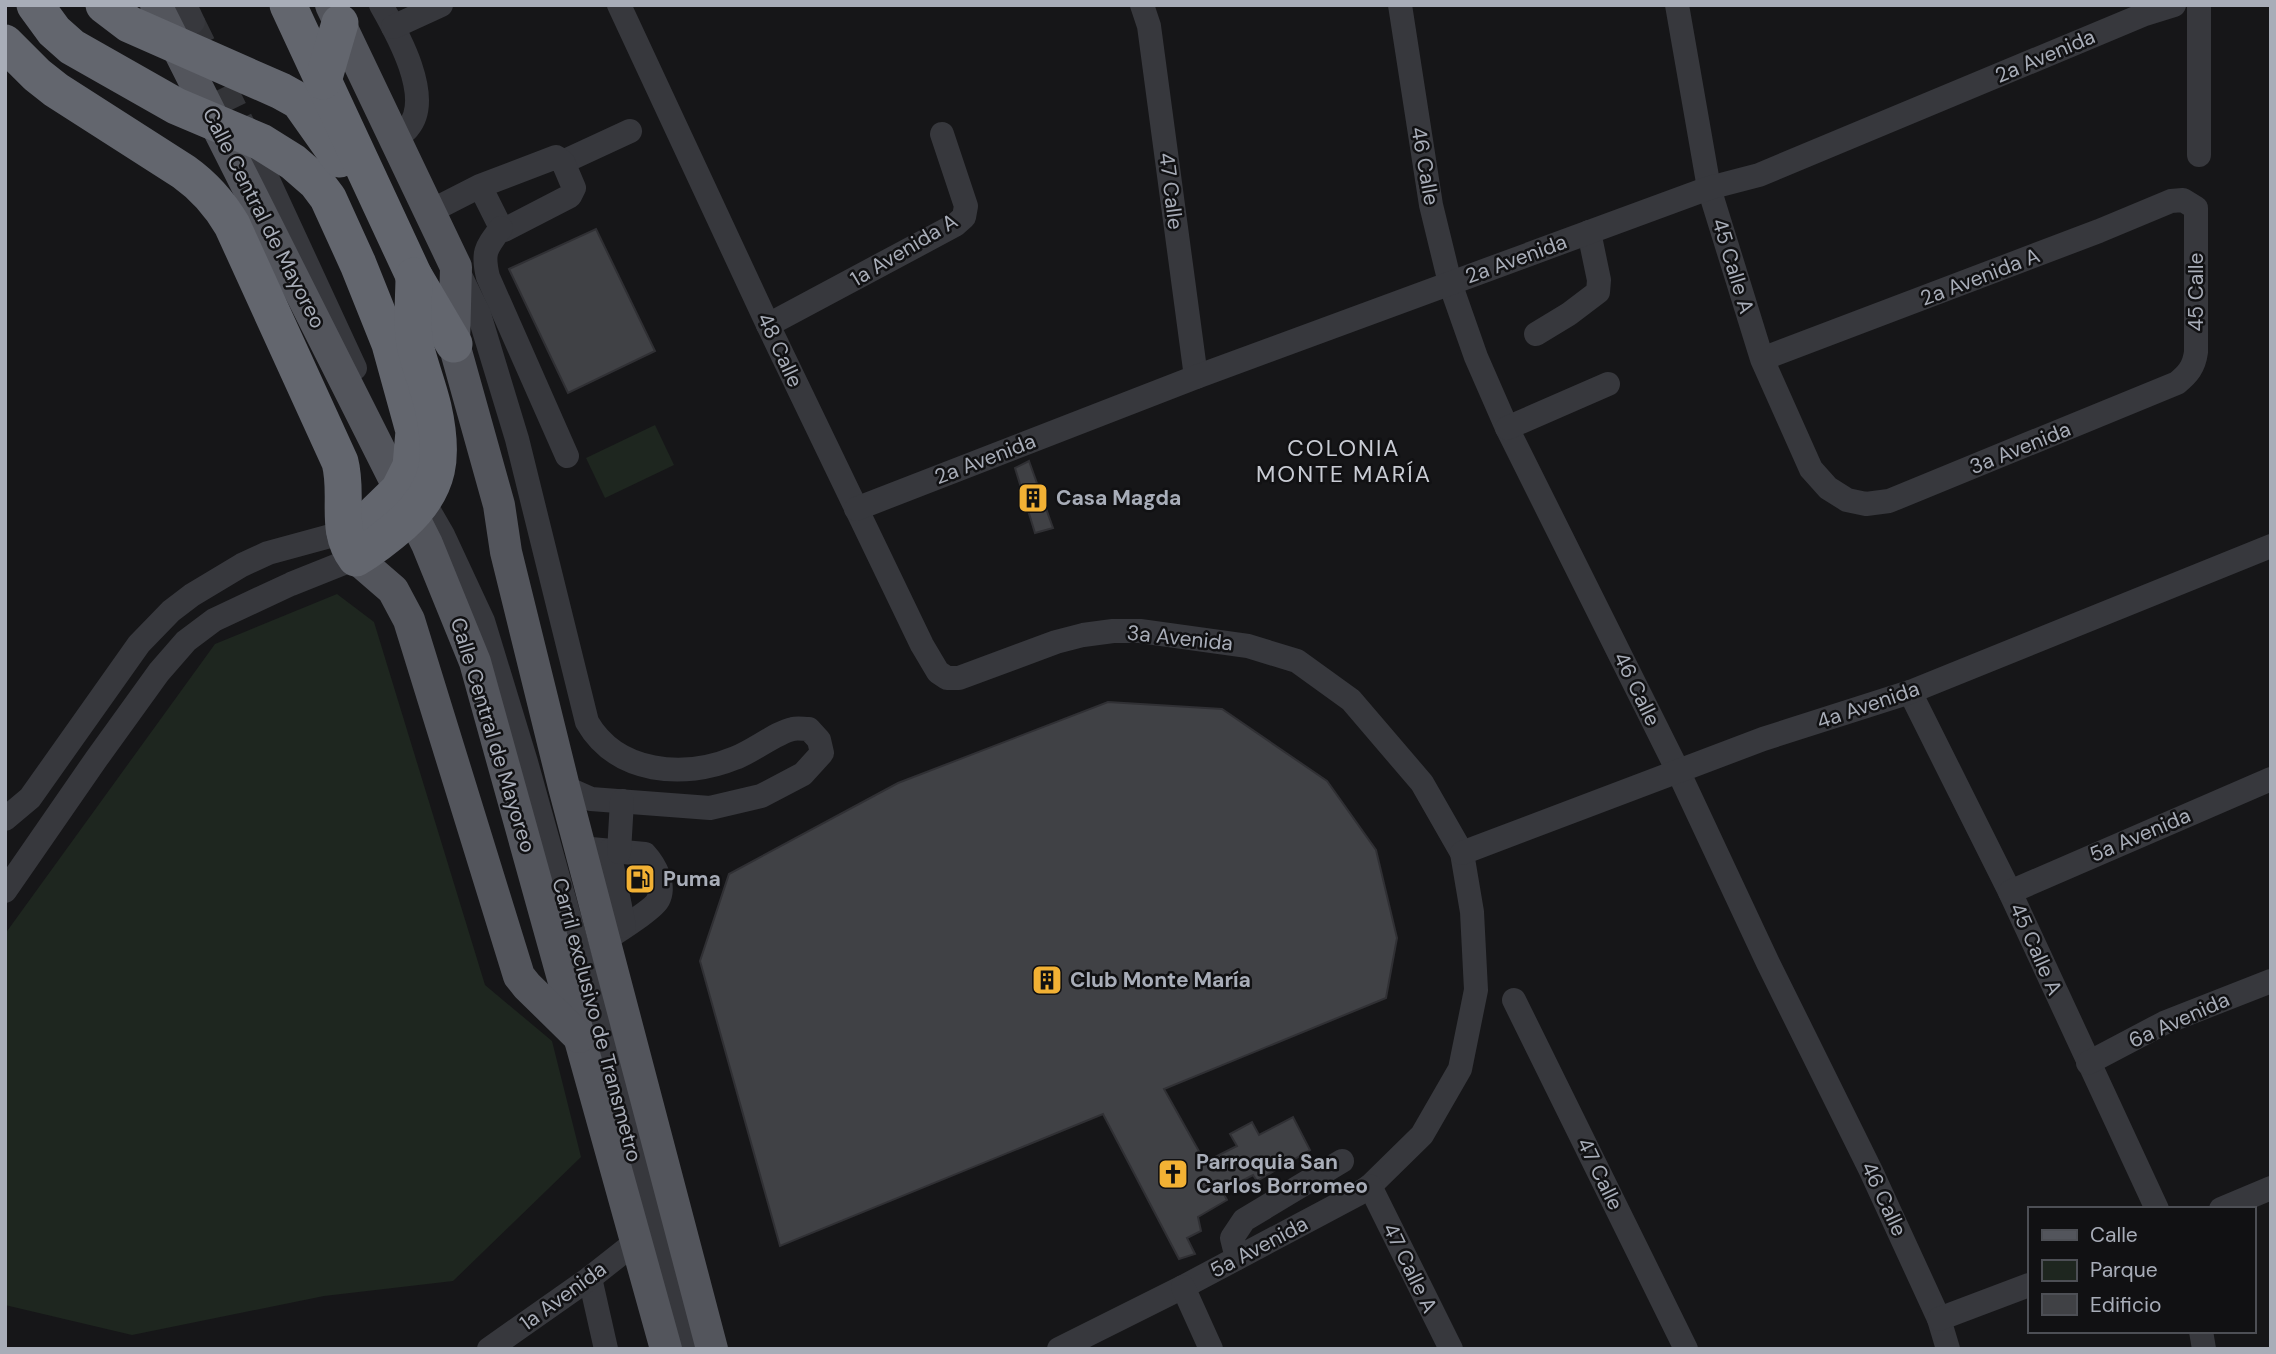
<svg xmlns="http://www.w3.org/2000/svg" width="2276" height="1354" viewBox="0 0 2276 1354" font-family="'DM Sans',sans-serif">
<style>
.green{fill:#1e261f}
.building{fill:#404145;stroke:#303034;stroke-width:2}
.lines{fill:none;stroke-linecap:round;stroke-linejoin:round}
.minor-tunnel{stroke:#333438;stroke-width:24;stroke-dasharray:24 12;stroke-linecap:butt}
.minor{stroke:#37383d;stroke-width:24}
.major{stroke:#53555c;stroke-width:32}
.highway{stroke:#63666e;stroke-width:37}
.labels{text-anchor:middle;stroke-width:5;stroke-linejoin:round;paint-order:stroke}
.street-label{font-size:21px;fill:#a8adb8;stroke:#111113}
.poi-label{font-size:21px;font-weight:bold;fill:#a8adb8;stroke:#111113;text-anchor:start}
.neighbourhood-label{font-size:23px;letter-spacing:2px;fill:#c9ccd4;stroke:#111113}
</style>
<rect width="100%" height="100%" fill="#161618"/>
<!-- green -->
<g class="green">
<polygon points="655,425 674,465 605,498 586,458"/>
<polygon points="337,594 374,622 485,985 552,1041 581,1157 453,1281 324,1296 132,1335 5,1305 5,934 215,644"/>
</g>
<!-- building -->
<g class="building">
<polygon points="596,229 655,351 568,393 509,269"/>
<polygon points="1029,461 1053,528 1035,533 1015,468"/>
<polygon points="1108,702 1222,709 1327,781 1376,850 1397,938 1386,998 1164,1089 1205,1162 1237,1146 1230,1134 1252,1122 1259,1135 1293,1117 1310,1150 1257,1181 1253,1175 1222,1191 1227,1200 1198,1217 1201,1231 1187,1238 1195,1254 1179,1259 1103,1114 780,1246 700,961 729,874 898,783"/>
</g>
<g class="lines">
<!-- minor-tunnel -->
<polyline class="minor-tunnel" points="193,22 251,141"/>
<!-- minor -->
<g class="minor">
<polyline points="185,5 193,22"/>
<path d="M 381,5 C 397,33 434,98 408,128 C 405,132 399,135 395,138"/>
<polyline points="619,5 768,325 922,645 938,672 947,678 959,678 1056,642 1083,635 1113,631 1140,631 1248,646 1297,661 1351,700 1422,783 1462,853 1472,912 1476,990 1460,1069 1422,1135 1370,1186 1358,1194 1183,1287 1059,1349"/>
<polyline points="1142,5 1149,26 1196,377"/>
<polyline points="1400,5 1431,205 1450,283 1476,357 1507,428 1679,773 1768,963 1871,1171 1939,1319 1948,1349"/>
<path d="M 1677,5 L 1709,188 L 1762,359 L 1811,469 L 1828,488 L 1847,500 L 1866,504 L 1889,501 L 2177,383 C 2188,374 2194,367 2196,352 L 2196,208 L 2183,200 L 2171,201 L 2099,231 L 1762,359"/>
<polyline points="393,27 441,5"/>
<polyline points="2199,155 2199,5"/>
<polyline points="257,156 355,368"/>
<polyline points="563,162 630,131"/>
<polyline points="431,211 480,186 556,157 563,162 574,188 570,196 504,230 501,228 480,186"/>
<path d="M 501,228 C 486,248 482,252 488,277 L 567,456"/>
<path d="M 456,267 L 479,314 L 517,439 L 587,722 C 617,774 684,779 735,758 C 752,752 777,732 793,729 C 797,728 804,729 809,729 L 819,740 L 822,753 L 803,774 L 761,796 L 710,808 L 591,799 L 564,787"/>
<polyline points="768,325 955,225 964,217 966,206 942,134"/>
<polyline points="1536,334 1569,314 1598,292 1599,280 1589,232"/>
<polyline points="1507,428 1608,384"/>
<polyline points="417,490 443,535 483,621 526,762 582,963 687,1349"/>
<polyline points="856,509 1196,377 1709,188 1759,175 2145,14 2174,5"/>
<polyline points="1910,692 2010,892 2157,1209"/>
<polyline points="5,819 30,798 139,644 171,611 192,595 242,565 268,553 345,532"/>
<path d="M 580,848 L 645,854 C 655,865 666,885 658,900 C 654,909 615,933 605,940"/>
<polyline points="609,851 624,926"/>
<polyline points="619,852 622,801"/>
<polyline points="1462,853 1763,739 1910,692 2271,546"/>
<polyline points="5,891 97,758 159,672 186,641 214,620 291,584 356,558"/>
<polyline points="2010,892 2271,779"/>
<polyline points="1514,1000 1686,1349"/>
<polyline points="2088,1063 2164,1023 2271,981"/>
<polyline points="1370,1186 1451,1349"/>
<polyline points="2221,1209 2271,1188"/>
<polyline points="1237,1258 1232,1238 1244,1220 1342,1161"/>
<polyline points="590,1278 606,1349"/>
<polyline points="1183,1287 1211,1349"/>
<polyline points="1939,1319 2029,1285"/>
<polyline points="2201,1331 2204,1349"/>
<polyline points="489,1349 590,1278 637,1241"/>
</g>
<!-- major -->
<g class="major">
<polyline points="156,5 427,544 475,662 666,1349"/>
<polyline points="331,5 456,267 454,344 499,505 506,552 564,787 712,1349"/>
<polyline points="356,558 393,590 409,620 519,976 527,986 579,1037"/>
</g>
<!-- highway -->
<g class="highway">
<polyline points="35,5 54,31 72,47 176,106 261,142 293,162 316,182 328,198 358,264 390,344 414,431 411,466 399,490 363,525 345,532"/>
<polyline points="104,5 129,24 281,91 299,101 340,159"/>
<polyline points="288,5 414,276 454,344"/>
<path d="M 5,43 L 37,75 L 56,90 L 184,172 C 205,187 219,203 232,225 L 340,462 C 349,496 334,529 356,558 C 373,548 388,536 403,523 C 441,488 444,456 433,407 C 428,386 420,366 415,345 C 411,324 414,298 414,276"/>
<polyline points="323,81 340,23"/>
</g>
</g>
<!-- icons -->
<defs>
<g id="building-square" transform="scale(1.575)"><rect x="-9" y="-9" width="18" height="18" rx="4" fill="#f2b134" stroke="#111113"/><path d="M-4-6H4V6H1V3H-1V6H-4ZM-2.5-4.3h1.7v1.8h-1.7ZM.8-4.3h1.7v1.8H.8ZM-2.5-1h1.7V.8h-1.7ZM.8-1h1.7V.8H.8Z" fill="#111"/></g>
<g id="fuel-square" transform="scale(1.575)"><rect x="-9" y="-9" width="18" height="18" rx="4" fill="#f2b134" stroke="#111113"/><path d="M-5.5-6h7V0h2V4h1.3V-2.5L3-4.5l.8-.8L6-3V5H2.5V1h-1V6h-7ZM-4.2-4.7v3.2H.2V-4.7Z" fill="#111"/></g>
<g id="church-square" transform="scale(1.575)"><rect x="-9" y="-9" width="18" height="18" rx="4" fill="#f2b134" stroke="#111113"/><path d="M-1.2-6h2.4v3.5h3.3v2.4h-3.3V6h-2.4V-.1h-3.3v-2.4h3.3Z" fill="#111"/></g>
</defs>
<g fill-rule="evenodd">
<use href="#building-square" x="1033" y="498"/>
<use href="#fuel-square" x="640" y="879"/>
<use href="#building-square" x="1047" y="980"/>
<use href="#church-square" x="1173" y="1174"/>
</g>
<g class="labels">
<!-- street labels -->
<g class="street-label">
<text transform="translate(2045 56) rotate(-23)" y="7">2a Avenida</text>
<text transform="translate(1425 166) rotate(80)" y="7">46 Calle</text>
<text transform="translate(1171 191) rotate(83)" y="7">47 Calle</text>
<text transform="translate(264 218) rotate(63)" y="7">Calle Central de Mayoreo</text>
<text transform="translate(904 250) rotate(-31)" y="7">1a Avenida A</text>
<text transform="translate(1516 259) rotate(-20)" y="7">2a Avenida</text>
<text transform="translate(1733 266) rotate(73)" y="7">45 Calle A</text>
<text transform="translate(1980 277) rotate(-21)" y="7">2a Avenida A</text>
<text transform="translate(2196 292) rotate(-90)" y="7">45 Calle</text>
<text transform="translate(780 350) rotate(65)" y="7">48 Calle</text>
<text transform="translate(2020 448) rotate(-22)" y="7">3a Avenida</text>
<text transform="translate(985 459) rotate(-21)" y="7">2a Avenida</text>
<text transform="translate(1180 638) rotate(6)" y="7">3a Avenida</text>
<text transform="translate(1637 689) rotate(64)" y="7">46 Calle</text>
<text transform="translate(1868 705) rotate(-19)" y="7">4a Avenida</text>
<text transform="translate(493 735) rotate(73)" y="7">Calle Central de Mayoreo</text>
<text transform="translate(2140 835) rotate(-23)" y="7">5a Avenida</text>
<text transform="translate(2036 949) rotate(66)" y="7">45 Calle A</text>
<text transform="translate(597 1020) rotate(75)" y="7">Carril exclusivo de Transmetro</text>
<text transform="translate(2179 1020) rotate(-24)" y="7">6a Avenida</text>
<text transform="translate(1600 1174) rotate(64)" y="7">47 Calle</text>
<text transform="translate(1884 1199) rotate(65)" y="7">46 Calle</text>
<text transform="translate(1259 1247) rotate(-28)" y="7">5a Avenida</text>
<text transform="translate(1410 1268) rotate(64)" y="7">47 Calle A</text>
<text transform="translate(563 1296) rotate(-36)" y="7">1a Avenida</text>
</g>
<!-- poi labels -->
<g class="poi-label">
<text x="1056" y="505">Casa Magda</text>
<text x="663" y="886">Puma</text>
<text x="1070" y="987">Club Monte María</text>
<text x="1196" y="1169">Parroquia San<tspan x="1196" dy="24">Carlos Borromeo</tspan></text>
</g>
<!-- neighbourhood labels -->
<g class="neighbourhood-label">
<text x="1344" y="456">COLONIA<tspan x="1344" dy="26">MONTE MARÍA</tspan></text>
</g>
</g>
<!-- border -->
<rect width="2276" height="1354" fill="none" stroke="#a8adb8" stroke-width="14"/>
<!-- legend -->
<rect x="2028" y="1207" width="228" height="126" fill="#111113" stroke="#4d4f55" stroke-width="2"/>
<rect x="2042" y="1230" width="35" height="10" fill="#53555c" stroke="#4d4f55" stroke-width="2"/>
<text x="2090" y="1242" font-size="21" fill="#a8adb8">Calle</text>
<rect x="2042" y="1260" width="35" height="21" fill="#1e261f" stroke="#4d4f55" stroke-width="2"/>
<text x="2090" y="1277" font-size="21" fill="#a8adb8">Parque</text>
<rect x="2042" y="1294" width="35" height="21" fill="#404145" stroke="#4d4f55" stroke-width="2"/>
<text x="2090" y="1312" font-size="21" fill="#a8adb8">Edificio</text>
</svg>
